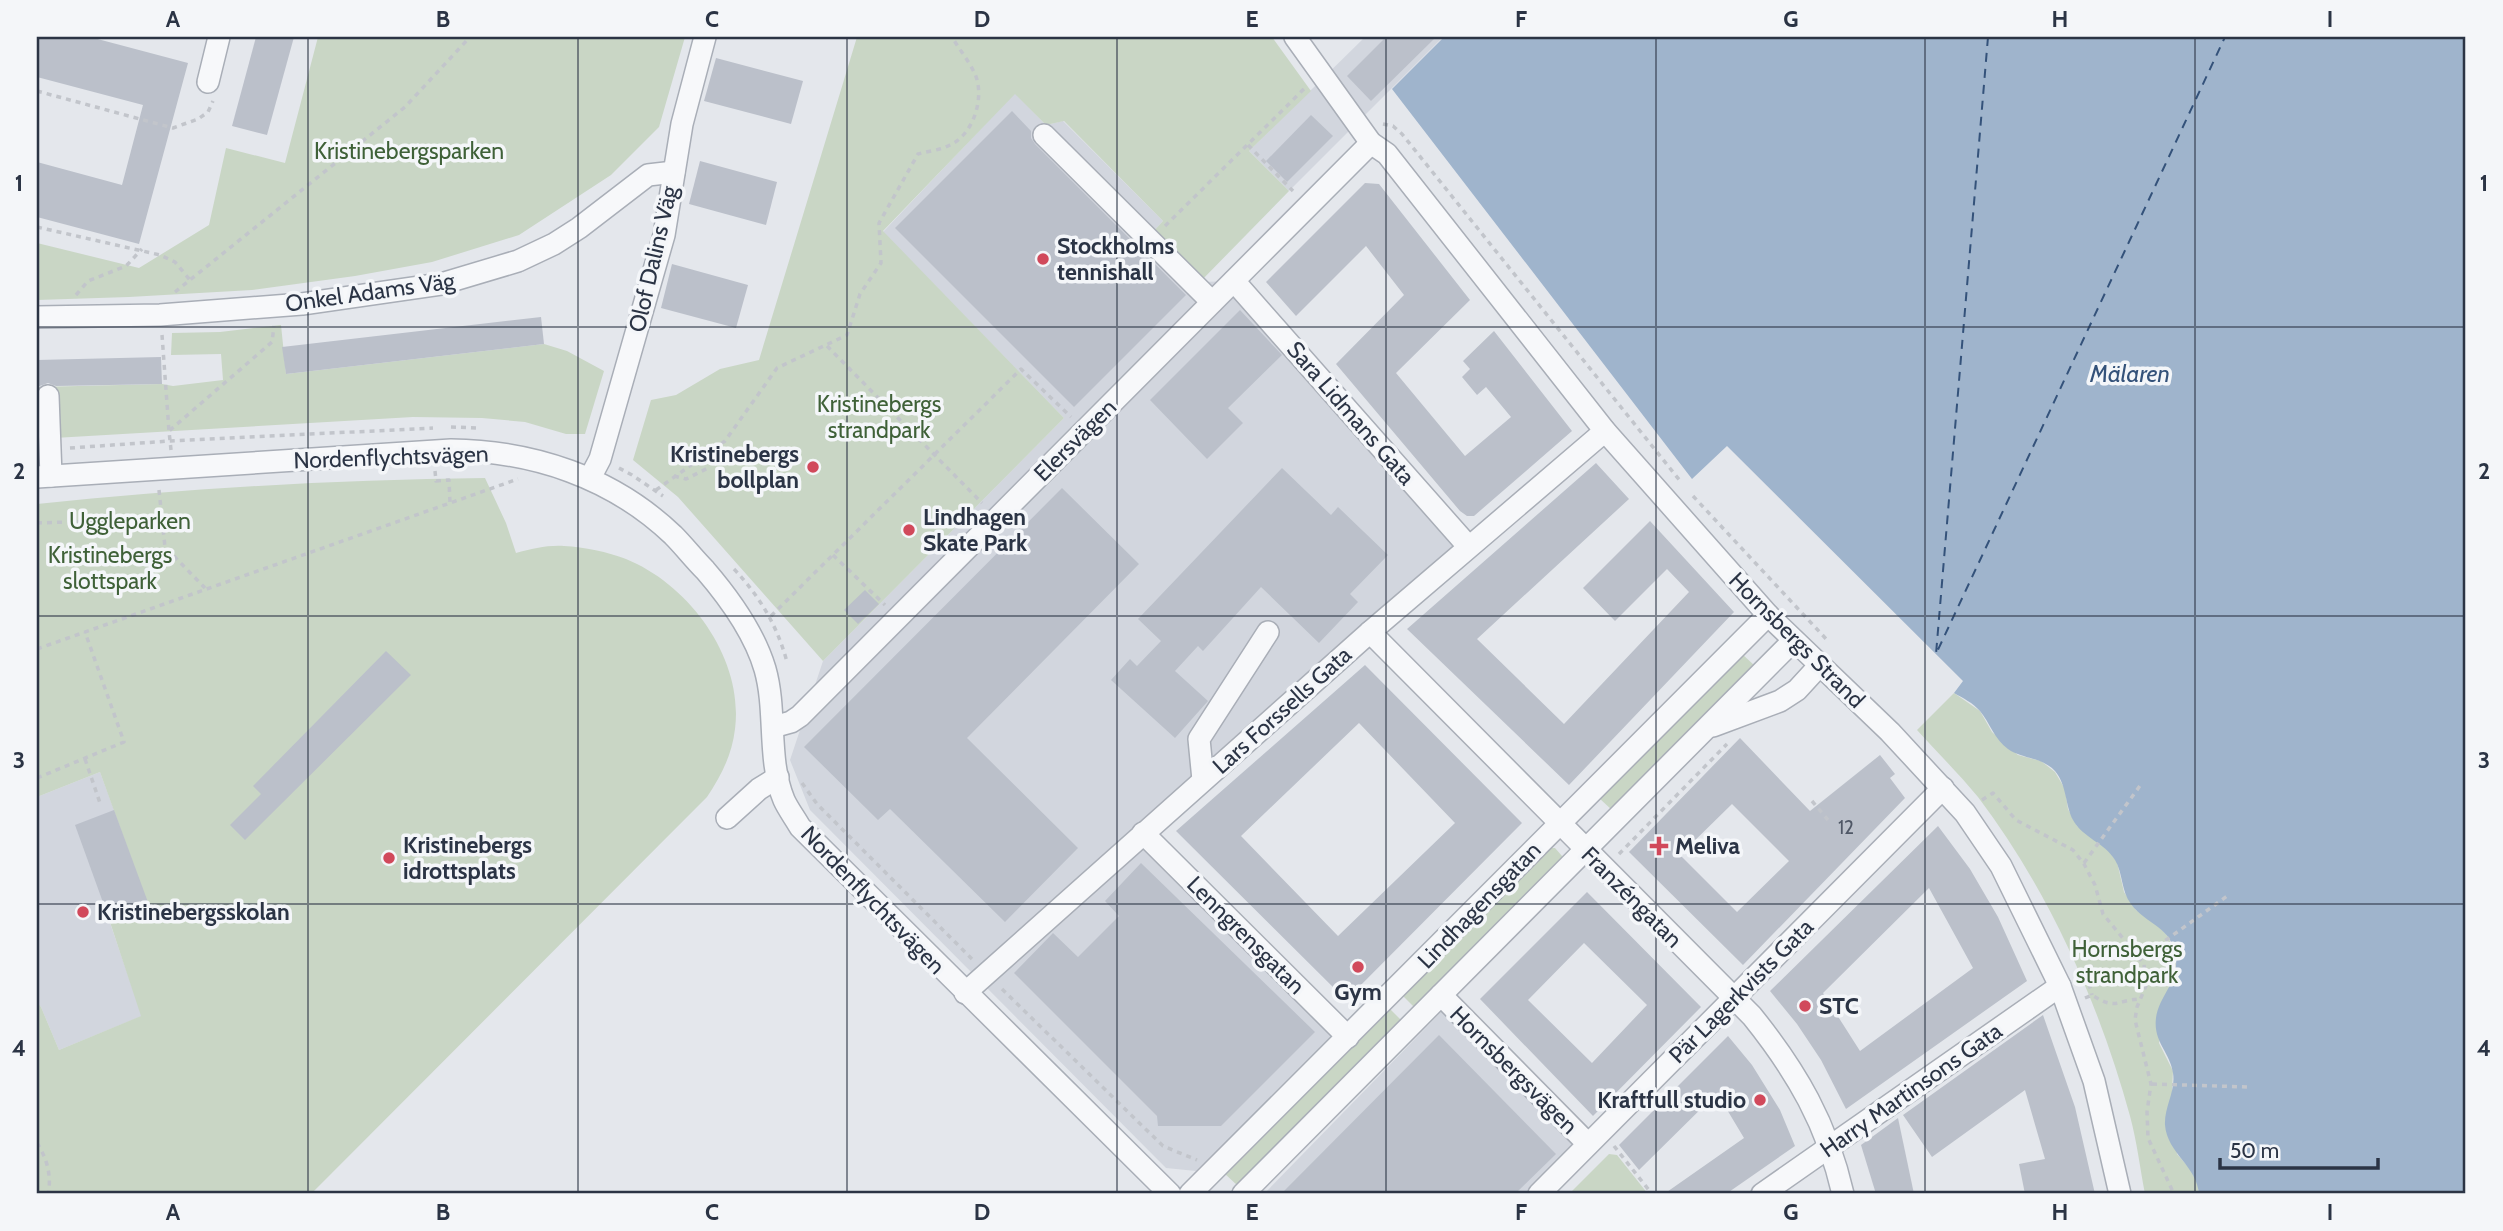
<svg xmlns="http://www.w3.org/2000/svg" width="2503" height="1231" viewBox="0 0 2503 1231" font-family="Cabin,sans-serif">
<style>
.built{fill:#d2d6de}
.green{fill:#c9d6c5}
.water{fill:#9fb4cc}
.lines{fill:none;stroke-linecap:round;stroke-linejoin:round}
.ferry{stroke:#34527a;stroke-width:2;stroke-dasharray:9 7;stroke-linecap:butt}
.building{fill:#bbc0ca;fill-rule:evenodd}
.minor-casing{stroke:#a9aeb7;stroke-width:24}
.path{stroke:#c2c5cb;stroke-width:3.5;stroke-dasharray:5 5;stroke-linecap:butt}
.minor{stroke:#f7f8fa;stroke-width:21}
.grid{fill:none;stroke:#2b3445;stroke-width:2;stroke-opacity:0.55}
.poi-dot{fill:#d1495b;stroke:#f4f6f9;stroke-width:2.5}
.labels{text-anchor:middle;stroke-width:7;stroke-linejoin:round;paint-order:stroke}
.number-label{font-size:19px;fill:#4f5766}
.park-label{font-size:23px;fill:#3f6138;stroke:#f4f6f9}
.poi-label{font-size:23px;font-weight:bold;fill:#2b3445;stroke:#f4f6f9;text-anchor:start}
.street-label{font-size:23px;fill:#2b3445;stroke:#f4f6f9}
.water-label{font-size:24px;font-style:italic;fill:#34527a;stroke:#f4f6f9}
.neatline{fill:none;stroke:#2b3445;stroke-width:2.5}
.grid-label{font-size:23px;text-anchor:middle;font-weight:bold;fill:#2b3445}
</style>
<rect width="100%" height="100%" fill="#e4e7ec"/>
<!-- built -->
<g class="built">
<polygon points="1365,37 1443,37 1289,191 1249,151"/>
<polygon points="1015,93 1046,125 1063,121 1163,221 1151,234 1200,282 1233,281 1469,545 1139,833 1339,1033 1196,1171 1166,1168 810,810 790,760 823,661 1064,418 883,232"/>
<polygon points="100,772 149,905 109,920 142,1016 59,1050 41,1007 37,1002 37,797"/>
<polygon points="1448,1005 1586,1145 1538,1194 1264,1194"/>
</g>
<!-- green -->
<g class="green">
<polygon points="318,37 685,37 659,127 611,175 519,235 432,262 355,276 252,290 129,297 37,300 37,243 139,268 209,225 226,148 285,163"/>
<polygon points="857,37 1272,37 1311,91 1249,151 1289,191 1200,282 1151,234 1163,221 1064,121 1046,125 1015,94 883,231 1064,418 823,661 678,497 633,460 651,400 676,395 720,369 759,360"/>
<polygon points="281,325 286,374 544,344 567,351 604,371 585,434 566,434 525,422 482,418 413,417 37,439 37,387 162,384 173,386 223,380 221,354 171,355 172,333 220,332"/>
<path d="M 485,478 L 506,523 L 516,553 C 532,549 547,545 564,546 C 584,547 608,552 626,559 C 690,585 744,659 735,729 C 732,755 721,776 707,797 L 311,1194 L 37,1194 L 37,1002 L 41,1007 L 59,1050 L 141,1016 L 109,919 L 148,905 L 100,772 L 37,797 L 37,504 C 186,488 335,480 485,478 Z"/>
<polygon points="1742,654 1755,666 1612,810 1599,798"/>
<path d="M 1954,693 L 1980,711 L 1992,732 L 2018,755 L 2041,761 L 2055,772 L 2065,789 L 2068,809 L 2077,826 L 2109,851 L 2117,862 L 2124,892 L 2136,910 L 2155,922 L 2169,938 L 2176,959 L 2174,980 L 2159,1043 L 2173,1071 L 2172,1091 L 2177,1154 L 2191,1170 L 2198,1185 L 2199,1194 L 2145,1194 C 2140,1168 2137,1142 2130,1116 C 2099,1003 2049,891 1978,797 C 1959,774 1937,752 1917,730 Z"/>
<polygon points="1548,848 1555,848 1562,856 1562,860 1415,1008 1402,995"/>
<polygon points="1389,1008 1402,1021 1238,1186 1224,1173"/>
<polygon points="1609,1154 1617,1155 1648,1194 1569,1194"/>
</g>
<!-- water -->
<path class="water" d="M 1444,37 L 2466,37 L 2466,1194 L 2199,1194 C 2197,1166 2167,1153 2165,1125 C 2164,1107 2176,1091 2173,1073 C 2170,1052 2153,1042 2156,1018 C 2159,996 2178,983 2176,959 C 2173,926 2146,925 2131,904 C 2121,891 2123,873 2115,860 C 2105,843 2083,838 2073,820 C 2065,805 2067,785 2055,771 C 2042,757 2022,759 2008,749 C 1994,739 1990,723 1980,711 C 1973,703 1963,698 1954,693 L 1963,681 L 1727,446 L 1692,479 L 1392,89 Z"/>
<g class="lines">
<!-- ferry -->
<polyline class="ferry" points="1988,37 1936,654 2225,37"/>
</g>
<!-- building -->
<g class="building">
<polygon points="37,37 90,37 188,63 139,244 37,217 37,162 122,185 143,105 37,77"/>
<polygon points="256,37 294,37 267,135 232,126"/>
<polygon points="1386,37 1436,37 1371,101 1347,76"/>
<polygon points="716,58 803,81 791,124 704,101"/>
<polygon points="1012,111 1031,131 1031,138 1035,144 1186,295 1074,407 895,228"/>
<polygon points="1311,115 1333,136 1287,182 1266,161"/>
<polygon points="700,161 777,182 766,225 689,204"/>
<polygon points="1365,183 1379,184 1470,300 1396,373 1465,456 1511,417 1486,387 1477,395 1462,377 1470,369 1463,361 1494,331 1572,431 1474,516 1467,516 1460,511 1336,364 1404,295 1366,246 1296,316 1266,282"/>
<polygon points="672,264 748,285 736,328 661,308"/>
<polygon points="1240,310 1282,355 1228,408 1243,423 1207,459 1150,400"/>
<polygon points="541,317 544,344 286,374 282,347"/>
<polygon points="161,357 162,384 56,386 48,383 37,387 37,360"/>
<polygon points="1596,463 1629,499 1477,639 1564,724 1689,592 1667,569 1615,621 1583,588 1650,521 1734,612 1569,785 1407,629"/>
<polygon points="1282,468 1331,515 1338,507 1388,555 1350,594 1358,602 1319,643 1261,587 1203,651 1198,646 1175,671 1208,701 1175,738 1111,680 1130,659 1137,666 1161,641 1138,619"/>
<polygon points="1062,488 1139,564 967,738 1078,848 1005,922 890,809 878,820 804,747"/>
<polygon points="865,590 879,604 858,624 844,610"/>
<polygon points="386,651 411,675 245,840 230,825 261,794 253,786"/>
<path d="M 1365,665 L 1522,823 L 1346,1000 L 1176,831 ZM 1359,723 L 1455,823 L 1338,936 L 1241,836 Z"/>
<path d="M 1740,738 L 1810,811 L 1880,755 L 1895,774 L 1890,778 L 1905,798 L 1743,965 L 1629,852 ZM 1732,804 L 1789,861 L 1737,912 L 1680,855 Z"/>
<polygon points="114,810 149,905 109,919 75,825"/>
<path d="M 1938,826 L 1970,869 L 1998,917 L 2027,981 L 1846,1109 L 1821,1060 L 1797,1024 L 1770,991 ZM 1929,888 L 1973,968 L 1860,1051 L 1823,993 Z"/>
<polygon points="1141,863 1315,1032 1221,1126 1158,1126 1157,1116 1014,973 1053,933 1078,957 1119,916 1105,901"/>
<path d="M 1587,892 L 1701,1007 L 1593,1116 L 1480,999 ZM 1584,943 L 1647,1005 L 1592,1063 L 1528,1000 Z"/>
<polygon points="2043,1015 2075,1107 2095,1194 2025,1194 2019,1164 2045,1159 2025,1090 1932,1157 1903,1115"/>
<polygon points="1439,1035 1556,1154 1515,1194 1281,1194"/>
<polygon points="1728,1036 1752,1065 1780,1110 1795,1146 1726,1194 1664,1194 1744,1138 1717,1093 1639,1170 1619,1145"/>
<polygon points="1898,1118 1914,1194 1876,1194 1861,1145"/>
</g>
<g class="lines">
<!-- minor casing -->
<g class="minor-casing">
<g id="minor">
<polyline points="1295,37 1371,143 1387,154 1605,431 1768,615 1890,732 1965,813 2001,866 2060,986 2094,1081 2120,1194"/>
<polyline points="208,82 219,37"/>
<polyline points="1044,135 1212,302"/>
<polyline points="1234,281 1468,546"/>
<polyline points="37,317 160,315 302,304 441,284 518,261 554,244 579,228 648,175 674,172"/>
<polyline points="48,396 51,476"/>
<path d="M 37,477 L 451,450 C 533,451 612,477 673,535 C 684,546 694,559 705,570 C 730,599 754,632 765,669 C 777,711 767,759 784,800 C 788,809 795,818 800,827 L 1170,1194"/>
<polyline points="590,478 600,459 664,235 682,124 705,37"/>
<path d="M 1370,632 L 1752,1016 C 1797,1072 1827,1124 1843,1194"/>
<polyline points="1713,726 1780,701 1797,690 1819,666"/>
<polyline points="773,727 791,722 800,716 1371,143"/>
<polyline points="1203,780 1199,739 1268,632"/>
<polyline points="727,818 759,789 778,777"/>
<polyline points="1143,833 1348,1037"/>
<polyline points="965,993 1370,632 1605,431"/>
<polyline points="1441,995 1588,1144"/>
<polyline points="1190,1194 1768,615"/>
<polyline points="1243,1194 1793,641"/>
<polyline points="1539,1194 1943,788"/>
<polyline points="1762,1194 2060,986"/>
</g>
</g>
<!-- path -->
<g class="path">
<polyline points="37,91 173,128 198,119 208,112 213,101"/>
<polyline points="1383,124 1393,126 1402,134 1681,482"/>
<polyline points="1248,145 1293,191"/>
<polyline points="1165,226 1307,86"/>
<polyline points="37,227 160,255 175,262 190,280"/>
<polyline points="175,292 405,107 470,37"/>
<polyline points="76,295 88,281 126,266 142,249"/>
<polyline points="162,335 169,431"/>
<polyline points="827,346 982,503"/>
<polyline points="451,427 478,428"/>
<polyline points="70,448 170,441 433,428"/>
<polyline points="171,450 169,431 272,342 274,326"/>
<polyline points="619,468 632,475 663,496"/>
<polyline points="435,471 436,481 449,480 450,503"/>
<polyline points="674,476 686,479 708,468"/>
<polyline points="159,490 165,547 205,588"/>
<path d="M 656,490 L 725,441 L 777,368 L 847,335 L 860,294 L 881,263 L 879,223 L 918,154 C 928,151 941,150 950,145 C 974,134 985,97 975,74 C 969,61 959,49 952,37"/>
<polyline points="1693,496 1828,641"/>
<polyline points="37,523 98,521 161,516"/>
<polyline points="833,555 885,605"/>
<path d="M 734,569 C 760,597 777,625 787,662"/>
<polyline points="771,616 1021,369 1071,417"/>
<polyline points="37,649 518,479"/>
<polyline points="85,759 100,803"/>
<polyline points="37,778 124,742 85,632"/>
<polyline points="802,783 817,804 972,959"/>
<polyline points="1982,800 1993,793 2016,820 2073,850 2084,864 2095,885 2103,914 2144,964 2146,986 2137,1007 2135,1020 2151,1084 2147,1112 2148,1138 2174,1194"/>
<polyline points="1812,801 1828,820"/>
<polyline points="1619,854 1727,744"/>
<polyline points="2084,863 2142,783"/>
<polyline points="2141,958 2230,894"/>
<polyline points="2092,965 2087,976 2092,995"/>
<polyline points="1002,989 1163,1146 1197,1160"/>
<path d="M 2085,998 L 2092,995 C 2117,1011 2116,1000 2140,999"/>
<polyline points="2152,1084 2248,1087"/>
<path d="M 37,1143 C 47,1158 52,1177 48,1194"/>
<polyline points="1614,1146 1652,1194"/>
</g>
<!-- minor -->
<use href="#minor" class="minor"/>
</g>
<!-- grid -->
<path class="grid" d="M 308,37 L 308,1194M 578,37 L 578,1194M 847,37 L 847,1194M 1117,37 L 1117,1194M 1386,37 L 1386,1194M 1656,37 L 1656,1194M 1925,37 L 1925,1194M 2195,37 L 2195,1194M 37,327 L 2466,327M 37,616 L 2466,616M 37,904 L 2466,904"/>
<!-- markers -->
<g class="poi-dot">
<circle cx="1043" cy="259" r="7"/>
<circle cx="813" cy="467" r="7"/>
<circle cx="909" cy="530" r="7"/>
<path d="M1655.5 835.5h7v7h7v7h-7v7h-7v-7h-7v-7h7z"/>
<circle cx="389" cy="858" r="7"/>
<circle cx="83" cy="912" r="7"/>
<circle cx="1358" cy="967" r="7"/>
<circle cx="1805" cy="1006" r="7"/>
<circle cx="1760" cy="1100" r="7"/>
</g>
<g class="labels">
<!-- number labels -->
<g class="number-label">
<text x="1846" y="834">12</text>
</g>
<!-- park labels -->
<g class="park-label">
<text x="409" y="159">Kristinebergsparken</text>
<text x="879" y="412">Kristinebergs<tspan x="879" dy="26">strandpark</tspan></text>
<text x="130" y="529">Uggleparken</text>
<text x="110" y="563">Kristinebergs<tspan x="110" dy="26">slottspark</tspan></text>
<text x="2127" y="957">Hornsbergs<tspan x="2127" dy="26">strandpark</tspan></text>
</g>
<!-- poi labels -->
<g class="poi-label">
<text x="1057" y="254">Stockholms<tspan x="1057" dy="26">tennishall</tspan></text>
<text x="799" y="462" text-anchor="end">Kristinebergs<tspan x="799" dy="26">bollplan</tspan></text>
<text x="923" y="525">Lindhagen<tspan x="923" dy="26">Skate Park</tspan></text>
<text x="403" y="853">Kristinebergs<tspan x="403" dy="26">idrottsplats</tspan></text>
<text x="1675" y="854">Meliva</text>
<text x="97" y="920">Kristinebergsskolan</text>
<text x="1358" y="1000" text-anchor="middle">Gym</text>
<text x="1819" y="1014">STC</text>
<text x="1746" y="1108" text-anchor="end">Kraftfull studio</text>
</g>
<!-- street labels -->
<g class="street-label">
<text transform="translate(653 259) rotate(-77)" y="8">Olof Dalins Väg</text>
<text transform="translate(370 292) rotate(-8)" y="8">Onkel Adams Väg</text>
<text transform="translate(1351 413) rotate(49)" y="8">Sara Lidmans Gata</text>
<text transform="translate(1075 440) rotate(-45)" y="8">Elersvägen</text>
<text transform="translate(391 457) rotate(-2)" y="8">Nordenflychtsvägen</text>
<text transform="translate(1797 640) rotate(45)" y="8">Hornsbergs Strand</text>
<text transform="translate(1282 710) rotate(-42)" y="8">Lars Forssells Gata</text>
<text transform="translate(1632 897) rotate(45)" y="8">Franzéngatan</text>
<text transform="translate(873 900) rotate(46)" y="8">Nordenflychtsvägen</text>
<text transform="translate(1479 905) rotate(-46)" y="8">Lindhagensgatan</text>
<text transform="translate(1246 935) rotate(45)" y="8">Lenngrensgatan</text>
<text transform="translate(1741 991) rotate(-45)" y="8">Pär Lagerkvists Gata</text>
<text transform="translate(1514 1070) rotate(45)" y="8">Hornsbergsvägen</text>
<text transform="translate(1911 1090) rotate(-35)" y="8">Harry Martinsons Gata</text>
</g>
<!-- water labels -->
<g class="water-label">
<text x="2130" y="382">Mälaren</text>
</g>
</g>
<!-- border -->
<rect width="2503" height="1231" fill="none" stroke="#f4f6f9" stroke-width="77"/>
<!-- scale -->
<path d="M2220 1158v10h158v-10" fill="none" stroke="#2b3445" stroke-width="3.5"/>
<text x="2230" y="1158" font-size="21" fill="#2b3445" stroke="#f4f6f9" stroke-width="5" paint-order="stroke">50 m</text>
<rect x="38" y="38" width="2426" height="1154" class="neatline"/>
<g class="grid-label">
<text x="173" y="27">A</text>
<text x="443" y="27">B</text>
<text x="712" y="27">C</text>
<text x="982" y="27">D</text>
<text x="1252" y="27">E</text>
<text x="1521" y="27">F</text>
<text x="1791" y="27">G</text>
<text x="2060" y="27">H</text>
<text x="2330" y="27">I</text>
<text x="19" y="191">1</text>
<text x="2484" y="191">1</text>
<text x="19" y="479">2</text>
<text x="2484" y="479">2</text>
<text x="19" y="768">3</text>
<text x="2484" y="768">3</text>
<text x="19" y="1056">4</text>
<text x="2484" y="1056">4</text>
<text x="173" y="1220">A</text>
<text x="443" y="1220">B</text>
<text x="712" y="1220">C</text>
<text x="982" y="1220">D</text>
<text x="1252" y="1220">E</text>
<text x="1521" y="1220">F</text>
<text x="1791" y="1220">G</text>
<text x="2060" y="1220">H</text>
<text x="2330" y="1220">I</text>
</g>
</svg>
